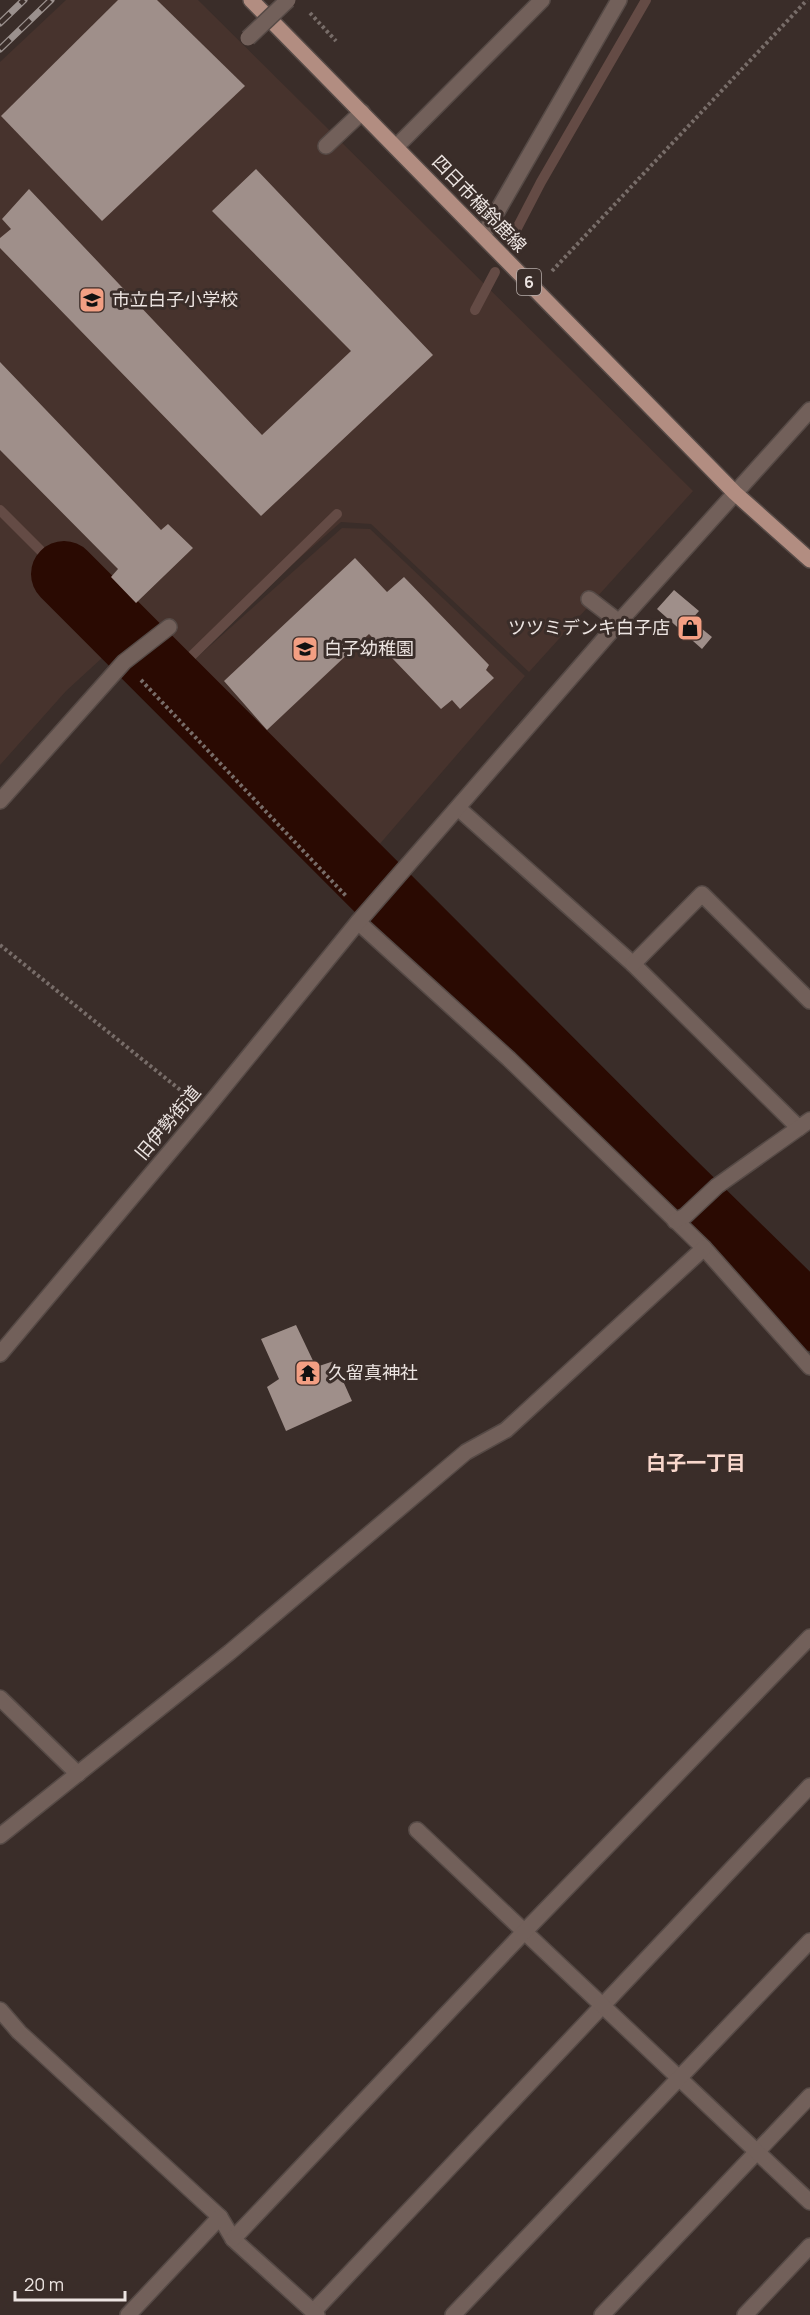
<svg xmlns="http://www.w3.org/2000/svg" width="810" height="2315" viewBox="0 0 810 2315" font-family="Manrope,'Noto Sans JP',sans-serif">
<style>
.built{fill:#47332d}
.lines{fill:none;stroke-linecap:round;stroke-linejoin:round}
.stream{stroke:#644b45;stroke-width:10}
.river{stroke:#2a0a02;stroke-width:66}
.building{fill:#9f8f8a}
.service-casing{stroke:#564a46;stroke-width:18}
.minor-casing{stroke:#564a46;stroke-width:18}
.primary-casing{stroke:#564a46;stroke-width:18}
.path{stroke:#786d69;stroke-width:4;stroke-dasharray:3 3;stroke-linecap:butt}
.service{stroke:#72605a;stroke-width:15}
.minor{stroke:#72605a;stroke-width:15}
.primary{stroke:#b28d81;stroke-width:15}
.rail-casing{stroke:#9b918e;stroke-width:7}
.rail{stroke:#3a2d29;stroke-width:4.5;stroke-dasharray:14;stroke-linecap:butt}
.pedestrian-bridge-casing{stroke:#564a46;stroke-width:18;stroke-linecap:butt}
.pedestrian-bridge{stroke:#72605a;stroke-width:15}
.labels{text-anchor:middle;stroke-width:6;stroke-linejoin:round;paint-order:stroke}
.shield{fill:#3a2d29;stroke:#b7adaa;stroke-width:1.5}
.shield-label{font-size:16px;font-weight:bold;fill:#ece4e1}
.street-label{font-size:18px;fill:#ece4e1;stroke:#3a2d29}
.poi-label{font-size:18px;fill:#ece4e1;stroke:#3a2d29;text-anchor:start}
.neighbourhood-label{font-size:20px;font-weight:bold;fill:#f8d7cc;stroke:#3a2d29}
</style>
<rect width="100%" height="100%" fill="#3a2d29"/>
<!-- built -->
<g class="built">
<polygon points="66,0 198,0 693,491 529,672 371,524 341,522 188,655 150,614 66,691 0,765 0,62"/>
<polygon points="342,528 370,529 525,676 378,846 192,662"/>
</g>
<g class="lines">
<!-- stream -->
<g class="stream">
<polyline points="514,234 541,182 646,0"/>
<polyline points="475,310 495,272"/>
<polyline points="0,510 64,574"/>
<polyline points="168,679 337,514"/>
</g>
<!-- river -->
<polyline class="river" points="64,574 650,1161 810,1318"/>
</g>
<!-- building -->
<g class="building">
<polygon points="118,0 157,0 245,86 102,221 1,116"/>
<polygon points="256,169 433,355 261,516 0,248 0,238 11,229 2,219 29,189 262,435 351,351 212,211"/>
<polygon points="0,362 161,530 168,524 193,548 136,603 111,577 118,569 0,450"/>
<polygon points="355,558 387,592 404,577 489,665 486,670 494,678 460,709 452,700 441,709 369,634 267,730 224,681"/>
<polygon points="674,590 699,611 691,620 712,637 702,649 657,609"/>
<polygon points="296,1325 316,1367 334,1361 352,1401 286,1431 267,1387 279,1379 261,1339"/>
</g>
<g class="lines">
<!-- service casing -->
<g class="service-casing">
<g id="service">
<polyline points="326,146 362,112"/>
<polyline points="589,599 619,622"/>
<polyline points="313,2312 810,1786"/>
<polyline points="602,2315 810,2096"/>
</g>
</g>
<!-- minor casing -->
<g class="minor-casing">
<g id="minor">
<polyline points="396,147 542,0"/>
<polyline points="483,236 619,0"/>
<polyline points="0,801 124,662 169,627"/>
<polyline points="458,808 633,964 799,1128"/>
<polyline points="358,922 509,1059 704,1248 810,1367"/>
<polyline points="633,964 702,894 810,1001"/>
<polyline points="675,1221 685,1216 717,1186 810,1120"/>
<polyline points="0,1354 205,1110 358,922 619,622 810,410"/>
<polyline points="0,1698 78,1774"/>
<polyline points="417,1830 810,2202"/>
<polyline points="0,1836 230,1652 466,1452 506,1430 704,1248"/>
<polyline points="0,2010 19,2032 220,2217 233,2239 317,2315"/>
<polyline points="233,2239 525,1931 810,1637"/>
<polyline points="128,2315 220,2217"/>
<polyline points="453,2315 810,1941"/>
<polyline points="745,2315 810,2246"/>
</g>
</g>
<!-- primary casing -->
<g class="primary-casing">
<polyline id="primary" points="251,0 735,493 810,560"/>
</g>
<!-- path -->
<g class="path">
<polyline points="310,13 336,41"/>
<polyline points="552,271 807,0"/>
<polyline points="141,680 347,897"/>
<polyline points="0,945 184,1093"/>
</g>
<!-- service -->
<use href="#service" class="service"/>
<!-- minor -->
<use href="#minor" class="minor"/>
<!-- primary -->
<use href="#primary" class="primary"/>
<!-- rail casing -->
<g class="rail-casing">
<g id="rail">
<polyline points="0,23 24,0"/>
<polyline points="0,49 51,0"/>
</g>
</g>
<!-- rail -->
<use href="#rail" class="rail"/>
<!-- pedestrian-bridge casing -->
<g class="pedestrian-bridge-casing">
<polyline id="pedestrian-bridge" points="248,38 288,0"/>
</g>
<!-- pedestrian-bridge -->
<use href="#pedestrian-bridge" class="pedestrian-bridge"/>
</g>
<!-- icons -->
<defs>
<g id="school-square" transform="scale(1.35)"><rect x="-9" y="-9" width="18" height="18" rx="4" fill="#f39f83" stroke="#3a2d29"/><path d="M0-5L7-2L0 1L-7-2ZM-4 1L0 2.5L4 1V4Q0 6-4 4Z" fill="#111"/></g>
<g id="shop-square" transform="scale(1.35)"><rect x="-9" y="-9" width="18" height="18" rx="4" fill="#f39f83" stroke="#3a2d29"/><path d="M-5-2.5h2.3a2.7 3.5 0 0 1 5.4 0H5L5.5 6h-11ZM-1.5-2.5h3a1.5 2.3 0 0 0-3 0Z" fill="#111"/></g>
<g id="temple-square" transform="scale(1.35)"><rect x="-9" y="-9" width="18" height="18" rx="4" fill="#f39f83" stroke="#3a2d29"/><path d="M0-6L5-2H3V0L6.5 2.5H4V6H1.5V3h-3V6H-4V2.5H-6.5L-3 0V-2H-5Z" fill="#111"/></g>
</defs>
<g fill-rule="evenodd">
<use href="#school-square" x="92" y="300"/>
<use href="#shop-square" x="690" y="628"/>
<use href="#school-square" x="305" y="649"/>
<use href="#temple-square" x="308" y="1373"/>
</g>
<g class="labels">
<!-- shield labels -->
<rect class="shield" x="517" y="269" width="24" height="26" rx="4.5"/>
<g class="shield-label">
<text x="529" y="288">6</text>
</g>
<!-- street labels -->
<g class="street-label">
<text transform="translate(479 204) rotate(46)" y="6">四日市楠鈴鹿線</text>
<text transform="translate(168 1123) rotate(-50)" y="6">旧伊勢街道</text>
</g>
<!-- poi labels -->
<g class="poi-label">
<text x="112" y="306">市立白子小学校</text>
<text x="670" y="634" text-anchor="end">ツツミデンキ白子店</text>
<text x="324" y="655">白子幼稚園</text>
<text x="328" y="1379">久留真神社</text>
</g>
<!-- neighbourhood labels -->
<g class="neighbourhood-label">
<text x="696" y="1470">白子一丁目</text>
</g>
</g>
<!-- scale -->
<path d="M15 2291v9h110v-9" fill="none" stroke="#ece4e1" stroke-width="3"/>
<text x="24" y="2291" font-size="18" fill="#ece4e1" stroke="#3a2d29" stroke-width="4.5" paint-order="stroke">20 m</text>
</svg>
